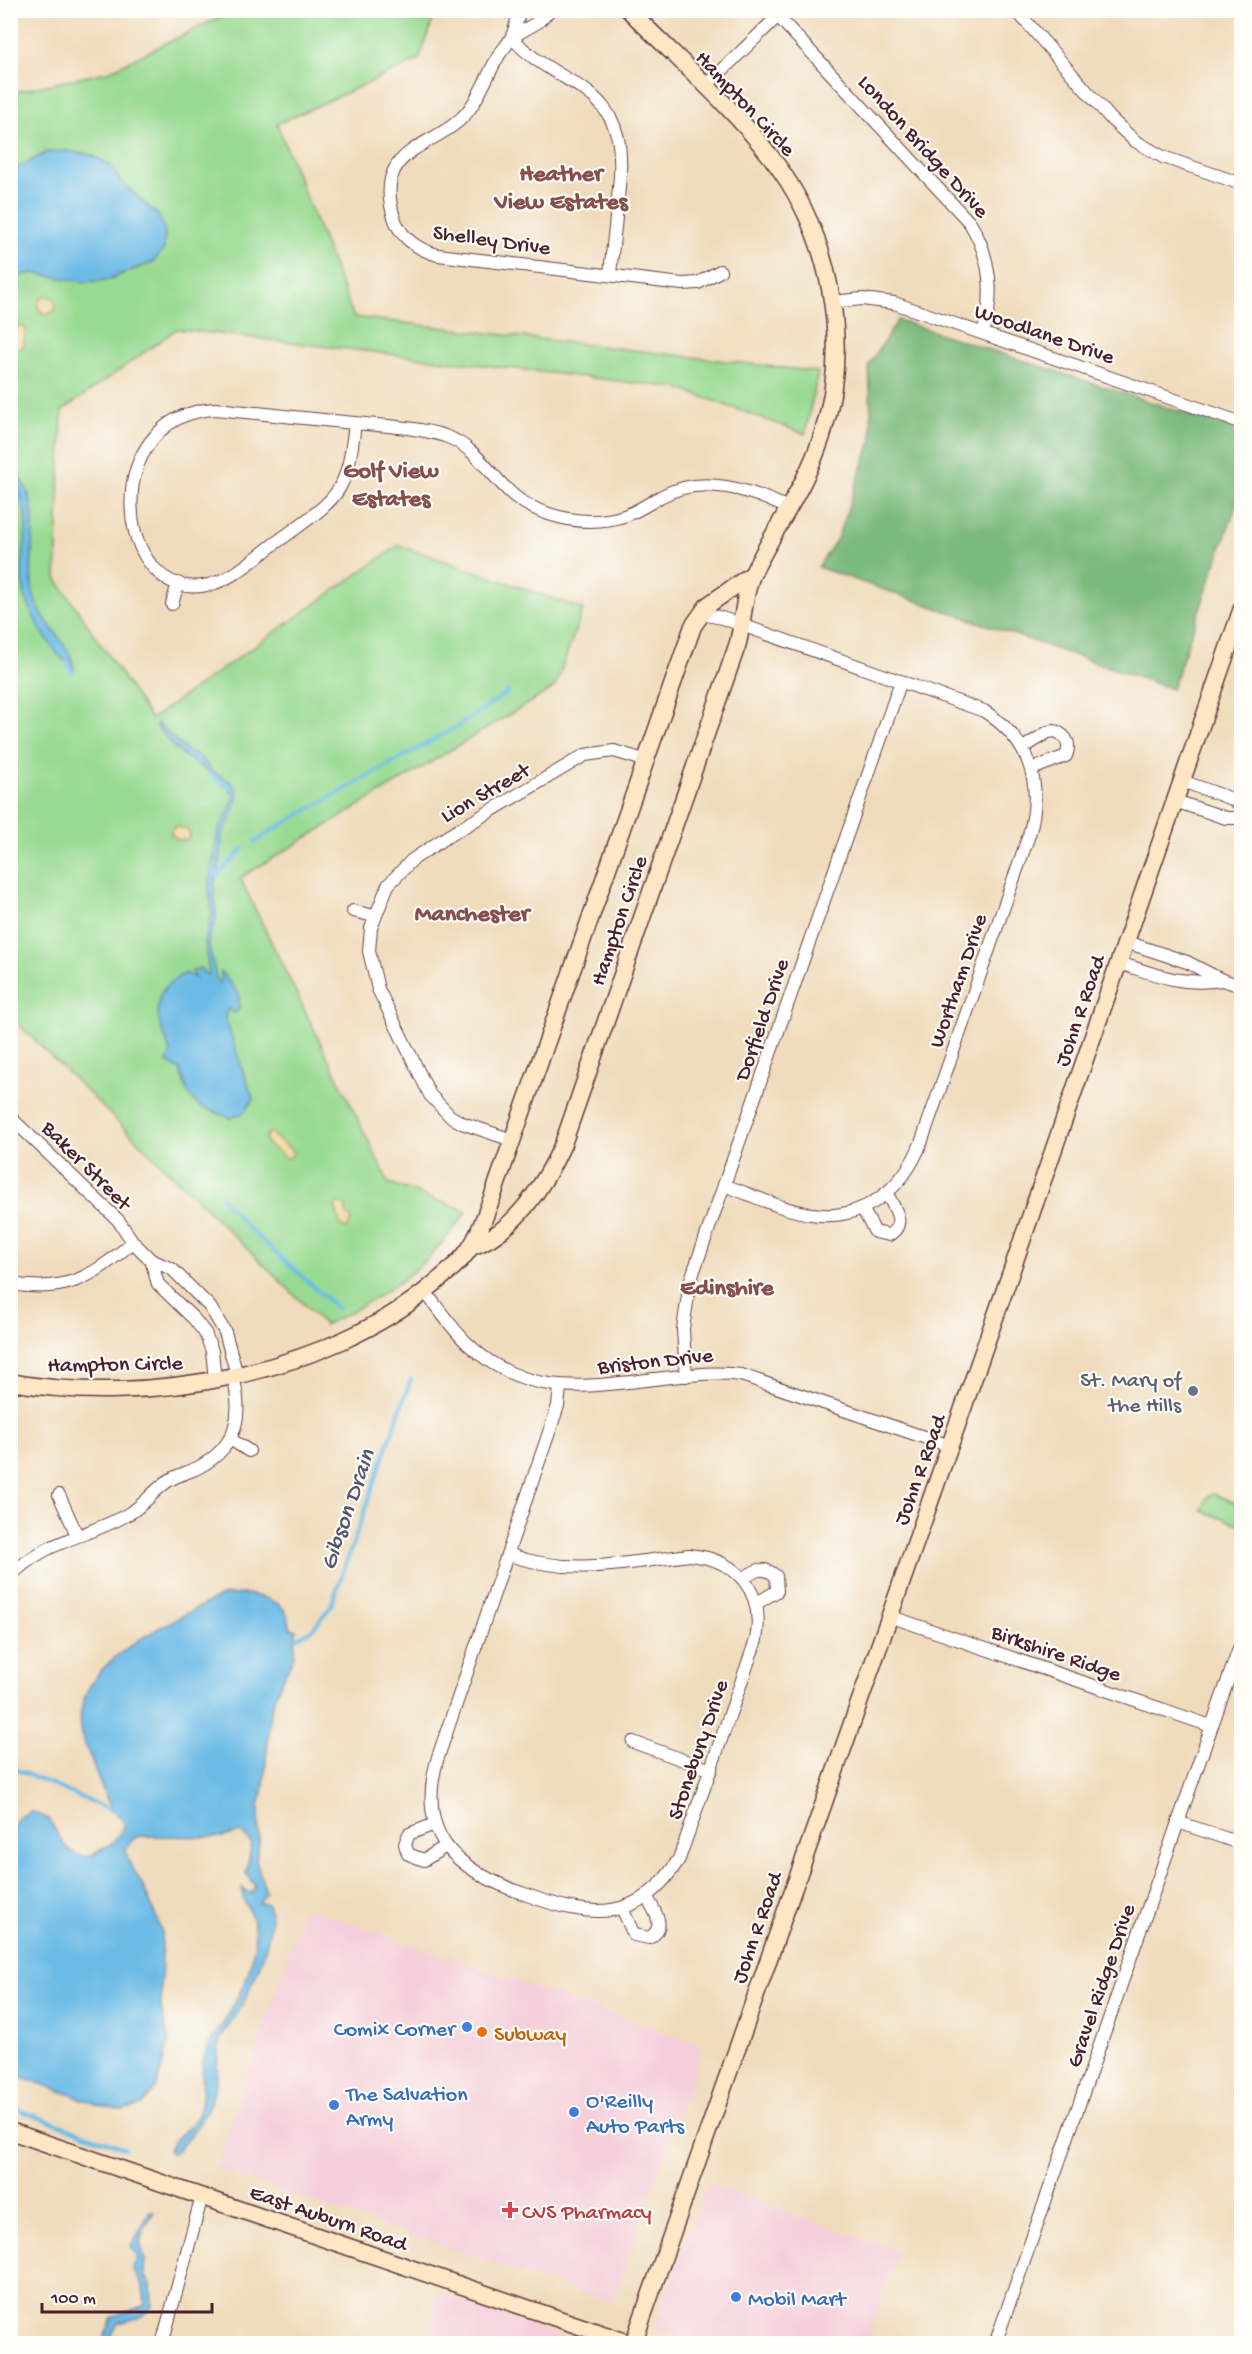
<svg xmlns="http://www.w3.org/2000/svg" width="1252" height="2354" viewBox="0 0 1252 2354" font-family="'Gochi Hand',sans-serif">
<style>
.built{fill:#f5cfdb}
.green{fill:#98da91;stroke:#717c5e;stroke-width:1.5}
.forest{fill:#7aba7b;stroke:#626c53;stroke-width:1.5}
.sand{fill:#eeda9e;stroke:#9c7c64;stroke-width:1.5}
.water{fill:#6cbbe6;stroke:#5b6d88;stroke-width:1.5}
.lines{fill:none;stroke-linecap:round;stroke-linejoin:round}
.stream{stroke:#6cbbe6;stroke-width:4}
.street-casing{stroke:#633b41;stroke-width:14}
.secondary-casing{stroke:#633b41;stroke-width:19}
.street{stroke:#fff;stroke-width:12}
.secondary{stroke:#fce6c4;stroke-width:16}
.worship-dot{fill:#6b7280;stroke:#fdfcf7;stroke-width:2}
.shop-dot{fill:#3f7fe0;stroke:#fdfcf7;stroke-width:2}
.food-dot{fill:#e8710a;stroke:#fdfcf7;stroke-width:2}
.health-dot{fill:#e0444e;stroke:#fdfcf7;stroke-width:2}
.labels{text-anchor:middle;stroke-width:4.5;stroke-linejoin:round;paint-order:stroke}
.street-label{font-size:22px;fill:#4a1f2b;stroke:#fdfcf7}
.worship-label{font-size:22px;fill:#5b616d;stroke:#fdfcf7;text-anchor:end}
.shop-label{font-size:22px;fill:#366cbe;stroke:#fdfcf7;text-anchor:start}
.food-label{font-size:22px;fill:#c56008;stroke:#fdfcf7;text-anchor:start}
.health-label{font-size:22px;fill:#be3a42;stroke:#fdfcf7;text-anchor:start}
.neighbourhood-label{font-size:24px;font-weight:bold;fill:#874e4e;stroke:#fdfcf7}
.water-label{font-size:24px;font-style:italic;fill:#56566c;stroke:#fdfcf7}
</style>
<rect width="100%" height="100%" fill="#fdfcf7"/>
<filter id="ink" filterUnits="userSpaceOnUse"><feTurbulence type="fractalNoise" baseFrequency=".0167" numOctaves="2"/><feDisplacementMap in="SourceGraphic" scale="12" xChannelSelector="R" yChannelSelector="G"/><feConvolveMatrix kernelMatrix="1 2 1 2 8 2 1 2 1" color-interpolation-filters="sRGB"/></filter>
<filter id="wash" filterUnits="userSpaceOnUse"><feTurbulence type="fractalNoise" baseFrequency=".008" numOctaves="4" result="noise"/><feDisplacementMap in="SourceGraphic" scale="24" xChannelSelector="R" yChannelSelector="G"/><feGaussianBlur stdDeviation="1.35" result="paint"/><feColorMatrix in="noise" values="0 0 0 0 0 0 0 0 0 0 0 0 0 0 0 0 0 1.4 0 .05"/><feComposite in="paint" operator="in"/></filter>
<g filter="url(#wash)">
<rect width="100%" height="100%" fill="#f0dcbc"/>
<!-- built -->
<g class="built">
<polygon points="304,1907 703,2046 612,2303 216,2169"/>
<polygon points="708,2184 898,2251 866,2343 692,2343 653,2329"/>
<polygon points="440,2293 579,2343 422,2343"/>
</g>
<!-- green -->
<g class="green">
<path d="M 233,11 L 436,11 L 419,60 L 277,124 L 354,317 L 818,372 L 805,434 L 678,388 L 177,329 L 62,411 L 56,578 L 151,719 L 399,545 L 583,609 L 555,687 L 240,878 L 389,1183 L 467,1211 C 426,1270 388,1294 325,1325 L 11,1017 L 10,93 L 107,72 Z"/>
<polygon points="1213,1494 1241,1505 1238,1524 1202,1511 1207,1497"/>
</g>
<!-- forest -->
<polygon class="forest" points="898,320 1234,429 1241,450 1241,491 1172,689 818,567 837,539 872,439 869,365"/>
<!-- sand -->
<g class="sand">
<circle cx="47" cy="305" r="9"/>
<polygon points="19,326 26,328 23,347 18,349 12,345 16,329"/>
<polygon points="175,826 187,829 190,834 188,840 178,840 170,833"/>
<polygon points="269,1132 294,1152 291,1157 286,1158 267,1144 265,1138"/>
<polygon points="338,1203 346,1206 346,1214 352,1219 347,1229 341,1226 335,1206"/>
</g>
<!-- water -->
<g class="water">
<polygon points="67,151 92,155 111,166 120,181 159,216 165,231 164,249 153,262 107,280 83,282 33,273 20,276 11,283 11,171 47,152"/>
<path d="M 10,467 C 15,473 20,479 24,485 C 43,515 24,566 35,600 C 44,626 72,644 74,670 C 50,650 22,606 22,574 C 22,553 28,535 25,514 C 24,507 23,498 20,491 C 15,479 10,482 10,467 Z"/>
<path d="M 157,723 L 189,753 L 199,756 L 212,771 L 231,782 L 238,792 L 235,809 L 222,835 L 221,858 L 214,885 L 216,919 L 208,941 L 217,982 L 220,983 L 221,972 L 239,994 L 239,1009 L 235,1013 L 227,1009 L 225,1018 L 253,1099 L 244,1113 L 230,1118 L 199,1106 L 188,1093 L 180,1070 L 167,1062 L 171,1052 C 168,1047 168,1044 166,1039 C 152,1010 153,988 186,973 L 195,978 L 192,971 L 200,968 L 206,975 L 209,974 L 205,939 L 212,915 L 209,888 L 218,832 C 223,817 231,813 234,795 C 222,780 203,768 186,757 C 175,750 165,735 156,726 Z"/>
<path d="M 248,1594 C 269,1598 289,1603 290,1628 L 296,1630 L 294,1656 L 275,1696 L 270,1714 L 264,1785 L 259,1806 L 259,1842 L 256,1861 L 266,1892 L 259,1903 L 267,1904 C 281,1922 251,1990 241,2007 C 236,2018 226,2027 221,2038 C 215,2053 219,2068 216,2083 C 209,2114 195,2131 175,2153 L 169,2152 C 169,2140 194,2127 199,2113 C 206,2095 200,2076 204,2058 C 207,2045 216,2033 224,2022 C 236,2002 249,1978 253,1954 C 255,1944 256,1928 252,1918 C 248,1906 242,1902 242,1888 L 251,1894 L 255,1886 L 246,1873 L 252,1844 L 241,1832 L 223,1837 L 140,1836 L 134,1838 L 126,1849 L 127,1858 L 145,1890 L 162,1932 L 161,2008 L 169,2042 L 156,2088 L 142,2105 L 123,2110 L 99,2105 L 11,2073 L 11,1840 L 18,1818 L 31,1811 L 49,1819 C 60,1837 65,1858 91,1856 L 114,1842 L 125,1825 C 123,1818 115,1814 111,1808 C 103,1793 92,1761 85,1744 C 57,1668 163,1627 213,1600 L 225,1595 Z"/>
<polygon points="150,2211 154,2212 144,2228 140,2242 145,2260 145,2275 151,2285 152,2306 142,2317 118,2323 108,2343 102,2343 112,2318 145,2305 143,2286 133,2268 138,2257 131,2247"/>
</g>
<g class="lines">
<!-- stream -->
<g class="stream">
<polyline points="10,479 23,505"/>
<polyline points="67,662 72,672"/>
<polyline points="210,774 230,789"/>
<polyline points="255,842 281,825 458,726 508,692"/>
<polyline points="216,876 243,849"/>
<polyline points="221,1197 245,1225 338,1309"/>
<polyline points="297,1638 312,1630 331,1606 411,1379"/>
<polyline points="10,1767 113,1811"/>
<polyline points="10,2107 125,2148"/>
</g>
</g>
</g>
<g filter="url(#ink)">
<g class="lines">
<!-- street casing -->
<g class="street-casing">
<g id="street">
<path d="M 521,10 C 516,18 516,28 512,36 C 509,43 503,49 499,55 C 489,72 482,91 471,107 C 443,149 373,142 393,214 C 399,237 416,249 438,255 L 682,284 L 698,283 L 720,271"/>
<path d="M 772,10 L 970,223 C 991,257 995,296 983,333"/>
<polyline points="1016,10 1112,120 1135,141 1163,157 1242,184"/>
<path d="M 512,37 C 532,62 560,73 586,91 C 627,120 622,162 617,207 C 615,230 612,252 610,275"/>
<polyline points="512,37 538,22 550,10"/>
<polyline points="705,87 778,16"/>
<polyline points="832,302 862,299 894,303 1242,423"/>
<path d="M 355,423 C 347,496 338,497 281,539 C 259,554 235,579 208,585 C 115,605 95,417 214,409 C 261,413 308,419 355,423 C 384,426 417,427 445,436 C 476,447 489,474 513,495 C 532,511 564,521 589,521 C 621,521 634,513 660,497 C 702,473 751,490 790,509"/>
<polyline points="172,604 178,583"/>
<path d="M 702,614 L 722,618 L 984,711 C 1030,740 1044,784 1029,835 L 921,1143 C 903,1189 863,1222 811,1214 C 782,1210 752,1195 724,1185"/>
<path d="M 1023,748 L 1048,732 L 1055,731 C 1067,736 1071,744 1066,756 L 1032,769"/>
<polyline points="1182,781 1232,799 1242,806"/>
<polyline points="1175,801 1226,818 1242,818"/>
<polyline points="353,911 374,916"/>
<polyline points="1126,942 1187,962 1222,980 1242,986"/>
<path d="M 1119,963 C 1158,975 1180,986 1222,980"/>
<polyline points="10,1117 118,1220 133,1242 151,1260 172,1269 210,1307 225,1332 237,1375"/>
<polyline points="512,1140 462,1123 450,1116 430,1095 378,989 369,951 371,928 388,885 412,860 445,838 585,755 614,751 644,760"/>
<path d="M 862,1208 L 875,1232 L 889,1235 C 907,1224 895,1209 887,1194"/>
<polyline points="151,1260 158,1284 194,1319 205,1333 212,1351 215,1380"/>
<path d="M 10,1284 C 67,1293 91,1278 133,1242"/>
<path d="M 425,1292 C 439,1309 452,1329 469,1345 C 526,1398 584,1387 655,1379 C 684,1376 712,1371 741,1375 L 950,1446"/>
<polyline points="686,1376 683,1329 690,1282 901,681"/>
<polyline points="230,1439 249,1451"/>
<polyline points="59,1495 77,1535"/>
<path d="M 507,1554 C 570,1577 624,1563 689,1555 C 738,1559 765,1592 756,1640 L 679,1859 C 639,1924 590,1918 527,1895 C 458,1871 414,1838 438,1757 L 558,1406 L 560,1387"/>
<path d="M 10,1577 C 43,1540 90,1537 130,1513 C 145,1504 154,1490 168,1481 C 178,1474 191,1472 201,1466 C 238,1445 243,1414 233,1376"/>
<path d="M 743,1579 C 755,1570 763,1565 776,1576 L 777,1591 L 757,1603"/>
<polyline points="889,1616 1211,1726"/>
<polyline points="633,1742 711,1770"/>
<polyline points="1178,1822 1242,1844"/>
<polyline points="435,1824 409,1834 405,1844 408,1854 424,1860 446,1846"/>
<path d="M 622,1908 L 634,1935 L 649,1938 C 668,1927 654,1910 646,1896"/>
<polyline points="162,2344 202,2196"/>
<polyline points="995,2344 1242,1640"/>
</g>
</g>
<!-- secondary casing -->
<g class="secondary-casing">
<g id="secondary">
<path d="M 471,1247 C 514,1233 545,1184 563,1144 L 738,643 C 743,623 744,590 753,573 C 776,526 806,486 822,436 C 852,342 831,234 771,157 C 731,105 675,57 629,10"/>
<path d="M 10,1382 C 146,1407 329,1374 435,1283 C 447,1273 461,1262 470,1248 C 480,1234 485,1214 492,1198 L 693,626 L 708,605 L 751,575"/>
<polyline points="10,2131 632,2344"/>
<polyline points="633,2344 1010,1275 1242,608"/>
</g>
</g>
<!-- street -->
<use href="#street" class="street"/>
<!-- secondary -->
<use href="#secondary" class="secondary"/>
</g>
</g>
<!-- markers -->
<circle class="worship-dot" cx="1193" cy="1391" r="6"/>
<g class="shop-dot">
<circle cx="467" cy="2027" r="6"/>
<circle cx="334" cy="2105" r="6"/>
<circle cx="574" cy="2112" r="6"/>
<circle cx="736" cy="2297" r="6"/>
</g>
<circle class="food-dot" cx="482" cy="2032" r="6"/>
<path class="health-dot" d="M507 2201h6v6h6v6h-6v6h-6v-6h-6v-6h6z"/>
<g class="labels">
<!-- street labels -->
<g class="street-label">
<text transform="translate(747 102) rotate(47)" y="8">Hampton Circle</text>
<text transform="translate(925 145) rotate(48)" y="8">London Bridge Drive</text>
<text transform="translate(492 238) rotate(8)" y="8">Shelley Drive</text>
<text transform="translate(1045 332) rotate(19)" y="8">Woodlane Drive</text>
<text transform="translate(484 791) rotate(-30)" y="8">Lion Street</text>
<text transform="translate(617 920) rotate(-71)" y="8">Hampton Circle</text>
<text transform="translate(956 980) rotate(-71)" y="8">Wortham Drive</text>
<text transform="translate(1078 1010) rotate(-71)" y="8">John R Road</text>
<text transform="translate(760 1019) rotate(-71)" y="8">Dorfield Drive</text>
<text transform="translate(88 1164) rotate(45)" y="8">Baker Street</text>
<text transform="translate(655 1359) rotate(-6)" y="8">Briston Drive</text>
<text transform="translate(115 1362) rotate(-1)" y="8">Hampton Circle</text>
<text transform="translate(918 1469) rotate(-70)" y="8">John R Road</text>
<text transform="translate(1057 1651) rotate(19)" y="8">Birkshire Ridge</text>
<text transform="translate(696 1749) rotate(-71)" y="8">Stonebury Drive</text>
<text transform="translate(755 1927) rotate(-71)" y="8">John R Road</text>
<text transform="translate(1099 1985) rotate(-71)" y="8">Gravel Ridge Drive</text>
<text transform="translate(329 2216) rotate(19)" y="8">East Auburn Road</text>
</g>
<!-- worship labels -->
<g class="worship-label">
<text x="1181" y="1386">St. Mary of<tspan x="1181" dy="25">the Hills</tspan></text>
</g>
<!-- shop labels -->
<g class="shop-label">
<text x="455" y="2035" text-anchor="end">Comix Corner</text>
<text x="346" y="2100">The Salvation<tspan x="346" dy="25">Army</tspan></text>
<text x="586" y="2107">O'Reilly<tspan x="586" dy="25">Auto Parts</tspan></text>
<text x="748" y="2305">Mobil Mart</text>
</g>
<!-- food labels -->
<g class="food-label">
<text x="494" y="2040">Subway</text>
</g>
<!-- health labels -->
<g class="health-label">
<text x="522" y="2218">CVS Pharmacy</text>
</g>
<!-- neighbourhood labels -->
<g class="neighbourhood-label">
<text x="561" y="180">Heather<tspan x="561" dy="28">View Estates</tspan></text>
<text x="391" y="477">Golf View<tspan x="391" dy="28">Estates</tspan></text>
<text x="472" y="920">Manchester</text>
<text x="727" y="1294">Edinshire</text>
</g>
<!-- water labels -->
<g class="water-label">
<text transform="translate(346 1509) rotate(-71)" y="8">Gibson Drain</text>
</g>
</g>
<!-- margin -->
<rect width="1252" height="2354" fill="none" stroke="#fdfcf7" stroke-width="36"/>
<!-- scale -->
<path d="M42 2303v9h170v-9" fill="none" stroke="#4a1f2b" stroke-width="3"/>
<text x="51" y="2303" font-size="18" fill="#4a1f2b" stroke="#fdfcf7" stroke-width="4.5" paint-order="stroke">100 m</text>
</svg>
